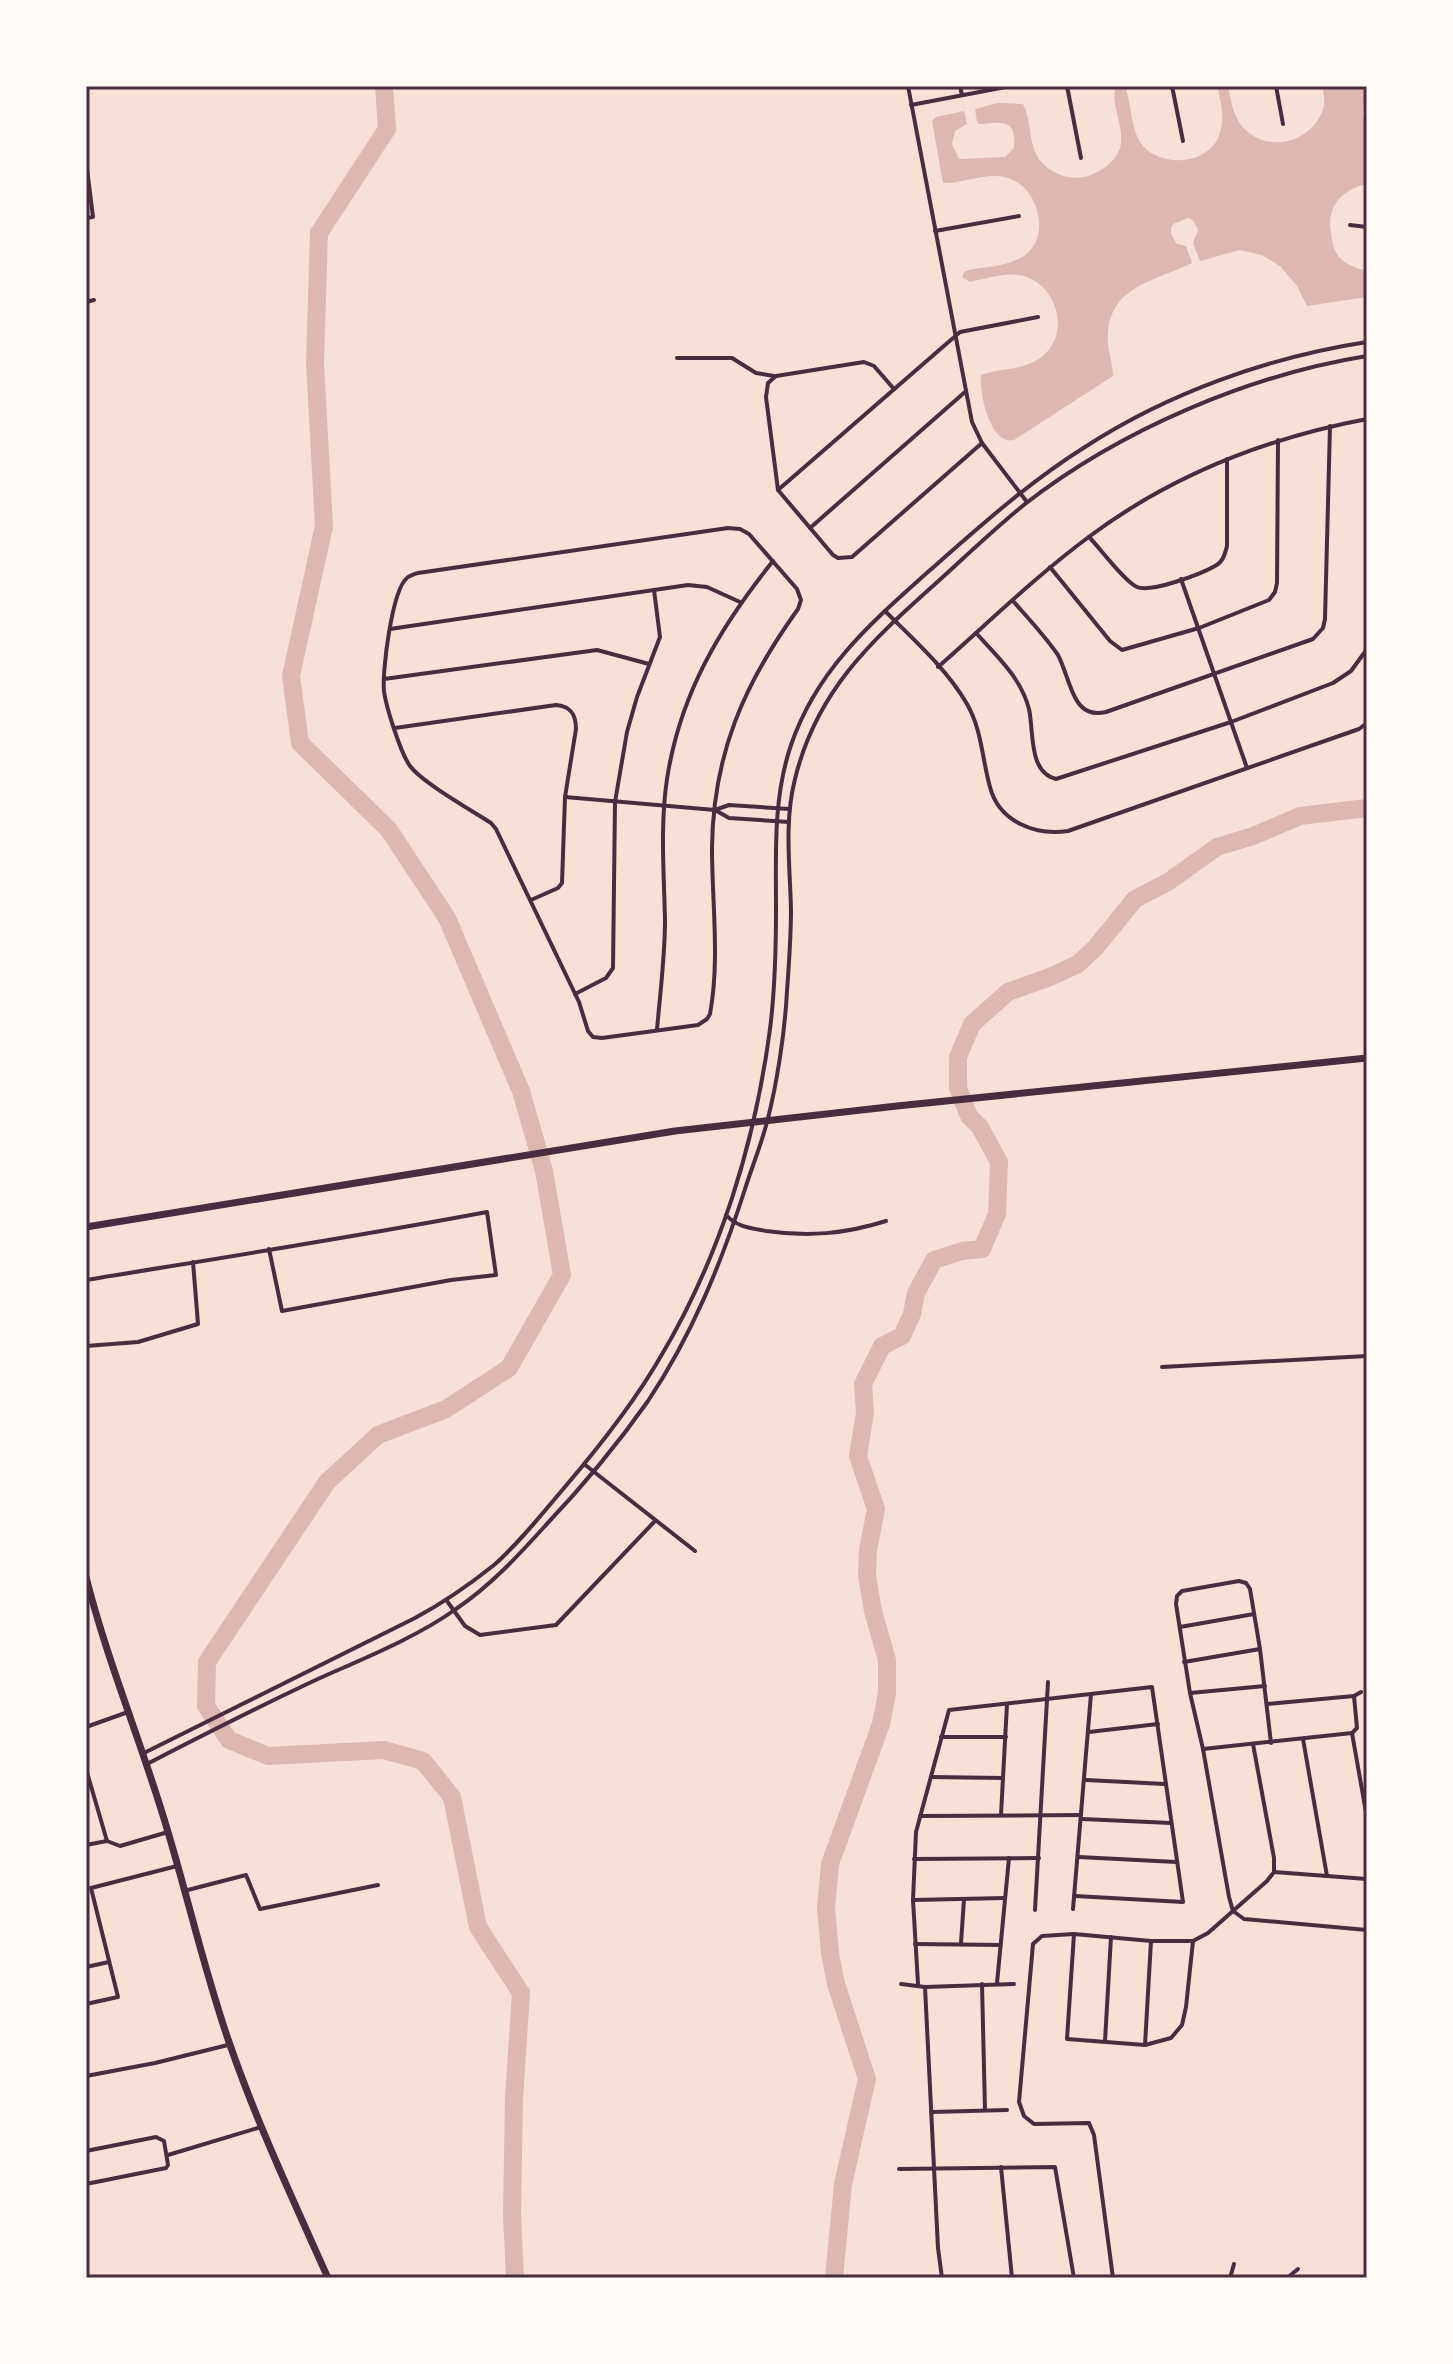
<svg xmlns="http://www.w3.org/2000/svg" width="1453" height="2364" viewBox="0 0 1453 2364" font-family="Helvetica,sans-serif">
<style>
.water{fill:#dcb8b0}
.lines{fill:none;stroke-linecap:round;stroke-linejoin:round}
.river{stroke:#dcb8b0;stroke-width:18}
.minor{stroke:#4a2c40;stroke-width:4}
.primary{stroke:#4a2c40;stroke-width:7}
.neatline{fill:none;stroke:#4a2c40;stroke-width:3}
</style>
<rect width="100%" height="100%" fill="#f7e1d7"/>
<!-- water -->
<path class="water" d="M 1116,86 L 1125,86 C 1132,105 1130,130 1143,146 C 1161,166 1201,165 1216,142 C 1226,124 1222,104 1217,86 L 1228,86 C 1231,102 1234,121 1248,132 C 1274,154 1317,139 1324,105 C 1325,100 1323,92 1323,86 L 1367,86 L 1363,113 L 1367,134 L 1367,184 C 1342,189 1326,207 1331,233 C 1332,241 1334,251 1339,257 C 1346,265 1357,268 1367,271 L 1367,297 L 1307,306 L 1297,286 L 1281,267 L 1262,255 L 1240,250 L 1200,261 L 1193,243 L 1198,230 L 1193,220 L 1188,218 L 1173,224 C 1168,231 1173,238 1177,244 L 1186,246 L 1192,263 C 1158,280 1112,285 1108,332 C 1106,348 1113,361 1113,376 L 1014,440 C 990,446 979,392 981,375 C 1002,367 1029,371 1046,353 C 1071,327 1054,281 1019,275 C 1003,273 985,279 970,282 L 962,277 L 964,272 L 969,270 C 986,267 1009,266 1024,256 C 1051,237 1039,190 1011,179 C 990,170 964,184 943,183 L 932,121 L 936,117 L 964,111 L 967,124 L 955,131 L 952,144 L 959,159 L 1005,157 L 1014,148 C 1016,118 1003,122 979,124 L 977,122 L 975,109 L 998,103 L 1023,104 C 1036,131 1023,157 1058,174 C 1067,178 1078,179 1088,176 C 1101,172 1116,161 1120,148 C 1126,127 1109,105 1116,86 Z"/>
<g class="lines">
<!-- river -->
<g class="river">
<polyline points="384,86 387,129 319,233 315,363 324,526 291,676 300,743 389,830 447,918 521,1091 544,1171 562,1275 509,1368 446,1409 378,1435 327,1482 207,1662 206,1706 229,1740 268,1756 384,1750 423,1761 452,1797 478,1927 521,1993 514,2098 512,2214 515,2278"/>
<polyline points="834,2278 843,2184 867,2079 836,1984 830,1953 826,1908 830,1864 881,1724 887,1693 887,1660 873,1611 867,1576 868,1550 876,1509 858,1456 865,1413 863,1384 882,1346 902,1336 912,1314 916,1293 934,1260 962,1251 982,1249 997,1214 999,1162 980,1127 969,1116 958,1088 958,1057 972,1024 1008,992 1050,977 1078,964 1096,947 1135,899 1168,882 1217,847 1253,836 1300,816 1367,808"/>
</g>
<!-- minor -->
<g class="minor">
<polyline points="908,86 972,422 982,443 1027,502"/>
<polyline points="960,86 962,95"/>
<polyline points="1067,86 1081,158"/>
<polyline points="1172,86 1183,141"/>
<polyline points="1276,86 1283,124"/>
<polyline points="911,105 1011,86"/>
<polyline points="86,161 93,217 86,218"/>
<polyline points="1350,225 1367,227"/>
<polyline points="935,231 1019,216"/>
<polyline points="86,302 94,300"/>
<polyline points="677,358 732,358 756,373 774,376"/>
<polyline points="894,389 874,366 864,362 776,376 768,383 766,397 778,490 833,555 838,558 852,557 982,443"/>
<polyline points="778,490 960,332 1038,317"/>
<path d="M 728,528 L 740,529 L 749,534 L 797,589 L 801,600 L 798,609 C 744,684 713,754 712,848 C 712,903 720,960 710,1014 L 707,1019 L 698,1025 L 602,1038 L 593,1037 L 588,1031 L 579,1002 L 496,829 L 491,823 C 471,810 423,783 410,766 C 401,754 386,707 384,691 C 382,671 392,590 407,578 C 407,577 417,573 418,573 Z"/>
<polyline points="810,528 965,392"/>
<path d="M 1089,537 C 1100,548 1124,581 1137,587 C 1151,593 1201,574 1215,566 C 1223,562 1225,554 1227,546 L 1227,459"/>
<polyline points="1050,567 1110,641 1122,650 1199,628 1269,600 1275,592 1277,583 1278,440"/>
<polyline points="1181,579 1247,768"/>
<path d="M 1013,601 C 1028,618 1045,636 1058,655 C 1066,670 1071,697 1082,707 C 1089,714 1097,714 1106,712 L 1313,639 L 1323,628 L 1325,619 L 1330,426"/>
<path d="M 885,611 C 913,639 947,669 967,704 C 982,730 982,759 990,787 C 999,822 1036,836 1068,831 L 1359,729 L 1367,723"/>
<polyline points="390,629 688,585 707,587 740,602"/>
<path d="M 976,633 C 997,656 1021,678 1029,709 C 1034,731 1028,772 1056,779 L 1231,722 L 1333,683 L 1351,671 L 1367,649"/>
<path d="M 938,667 C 988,623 1036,576 1090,536 C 1172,475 1267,438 1367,419"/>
<polyline points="384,679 597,650 649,664"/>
<path d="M 395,728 L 556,705 C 571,706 576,715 576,729 L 565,797 L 562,883 L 558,888 L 531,900"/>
<polyline points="565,797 715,810 729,805 789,809"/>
<polyline points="715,810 729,818 789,822"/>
<polyline points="575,994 606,978 613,968 615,802 627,732 637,697 660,637 654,590"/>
<path d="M 657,1030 C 660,994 665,957 665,920 C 664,873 660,826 667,779 C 680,694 720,627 773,561"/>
<path d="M 726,1215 C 737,1227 750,1228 766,1231 C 808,1237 845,1234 886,1221"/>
<path d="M 86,1280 C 220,1258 354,1237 487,1212 L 496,1275 L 451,1280 L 282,1311 L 269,1249"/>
<polyline points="86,1346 138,1342 198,1324 193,1262"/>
<polyline points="1162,1367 1367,1356"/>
<polyline points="584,1464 695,1551"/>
<polyline points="447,1601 465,1626 480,1635 556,1625 655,1521"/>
<polyline points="1180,1627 1254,1614"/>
<polyline points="1184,1662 1260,1649"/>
<polyline points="1190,1693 1265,1686"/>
<polyline points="1267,1704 1354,1696 1361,1692"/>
<polyline points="86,1727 128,1712"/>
<polyline points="1089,1732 1158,1724"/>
<polyline points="1352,1733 1367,1818"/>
<polyline points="941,1737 1006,1737"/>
<polyline points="1303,1739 1327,1876"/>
<polyline points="1271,1743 1260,1649 1250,1589 1246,1583 1239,1581 1182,1591 1177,1596 1176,1604 1190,1693 1203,1749 1229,1897 1233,1911 1244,1919 1367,1930"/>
<polyline points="1203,1749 1352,1733 1357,1728 1354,1696"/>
<path d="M 144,1753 L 415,1618 C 443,1603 469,1585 494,1565 C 519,1543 542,1514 564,1488 C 599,1447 634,1403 661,1356 C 720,1257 755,1143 770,1029 C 775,990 776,948 776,908 C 776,853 773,798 791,745 C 817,669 871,623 929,571 C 979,527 1029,482 1085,447 C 1168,393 1269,357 1367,342"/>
<path d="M 147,1764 C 205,1734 262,1705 320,1678 C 365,1658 417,1637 456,1609 C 490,1586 517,1557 545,1526 C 582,1487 617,1445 648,1401 C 692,1335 721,1264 745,1189 C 752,1167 761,1145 767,1122 C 777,1084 785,1031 787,991 C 789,964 791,937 791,910 C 790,866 784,822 795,779 C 816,692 870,642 934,585 C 964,558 994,529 1025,504 C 1120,430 1249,375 1367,356"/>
<polyline points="86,1769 107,1841"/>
<polyline points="931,1777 1003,1778"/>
<polyline points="1086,1780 1165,1784"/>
<polyline points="1001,1815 1007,1704"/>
<polyline points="920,1816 1081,1815"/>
<polyline points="1082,1819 1171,1823"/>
<polyline points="86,1845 107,1841 120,1846 168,1832"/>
<polyline points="1079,1857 1176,1862"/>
<polyline points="914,1859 1039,1858"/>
<polyline points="1274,1872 1367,1879"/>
<polyline points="184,1891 246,1875 260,1909 378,1885"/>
<polyline points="913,1900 1005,1898"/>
<polyline points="1073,1909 1091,1694"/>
<polyline points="1035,1910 1048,1682"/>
<polyline points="1074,1934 1067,2039 1145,2045 1171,2038 1182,2025 1186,2007 1193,1941"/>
<polyline points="961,1943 964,1899"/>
<polyline points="915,1944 1000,1945"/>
<polyline points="86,1967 109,1962"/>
<polyline points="997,1983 1009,1858"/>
<polyline points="901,1984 925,1987 1014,1984"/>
<polyline points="918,1984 913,1900 916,1832 949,1710 1152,1687 1183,1902 1075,1896"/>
<polyline points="982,1984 985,2110"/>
<polyline points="925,1987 938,2248 942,2278"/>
<polyline points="86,2004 118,1997 91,1888 177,1866"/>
<polyline points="1105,2041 1111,1937"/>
<polyline points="1145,2045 1151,1941"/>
<polyline points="86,2076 155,2063 228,2045"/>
<polyline points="931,2112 1007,2110"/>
<polyline points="86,2151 156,2137 164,2141 168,2165 166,2168 86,2184"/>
<polyline points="168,2155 261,2127"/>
<polyline points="1001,2167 1012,2278"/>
<polyline points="899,2169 1055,2167 1074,2278"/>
<polyline points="1113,2278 1094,2135 1089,2123 1034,2124 1024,2116 1019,2102 1033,1944 1042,1936 1074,1934 1151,1941 1193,1941 1208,1933 1267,1881 1274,1872 1274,1858 1253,1744"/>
<polyline points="1230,2278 1234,2264"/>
<polyline points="1287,2278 1298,2269"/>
</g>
<!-- primary -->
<g class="primary">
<polyline points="86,1227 675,1131 897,1106 1367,1058"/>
<path d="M 86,1577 C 108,1664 143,1746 168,1832 C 189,1902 205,1973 229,2042 C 257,2123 293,2200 328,2278"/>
</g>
</g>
<!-- border -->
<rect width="1453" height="2364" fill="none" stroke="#fffaf5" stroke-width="176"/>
<rect x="88" y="88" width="1277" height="2188" class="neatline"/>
</svg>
